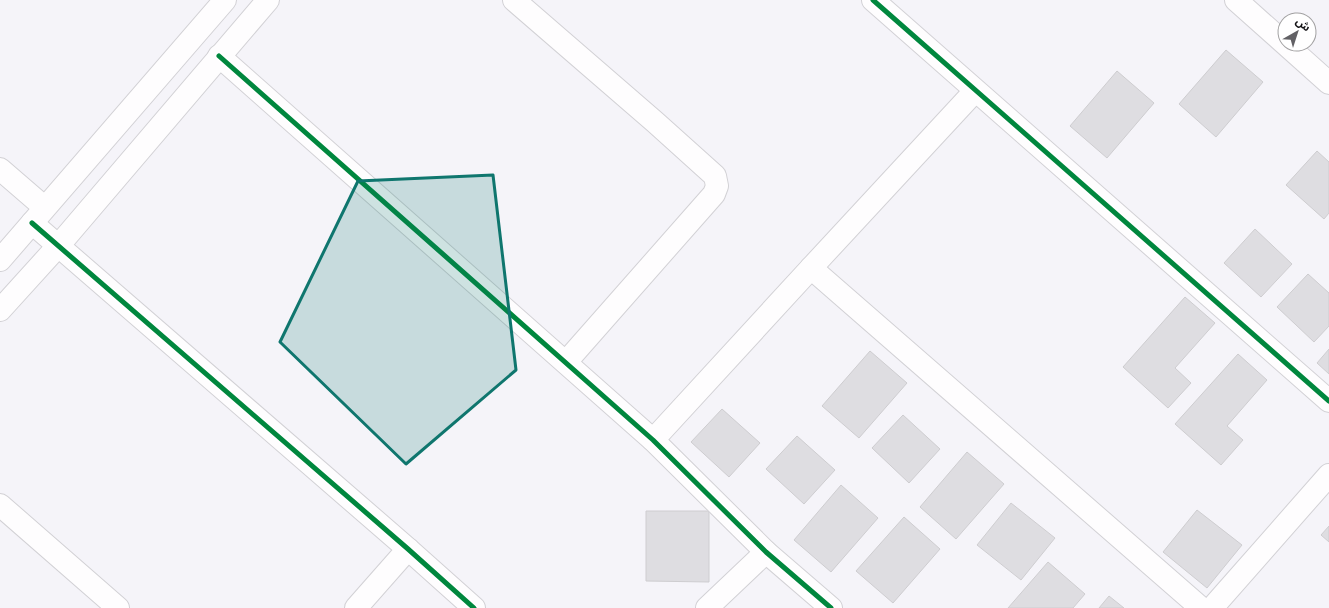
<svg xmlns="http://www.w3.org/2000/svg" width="1329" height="608" viewBox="0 0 1329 608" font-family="Raleway,'Noto Sans Arabic',sans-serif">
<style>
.building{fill:#dedde1;stroke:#cecdd0}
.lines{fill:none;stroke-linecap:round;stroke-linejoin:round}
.minor-casing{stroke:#d2d1d5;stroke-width:24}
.tertiary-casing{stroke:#d2d1d5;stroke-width:24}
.minor{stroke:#fefdfe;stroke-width:22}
.tertiary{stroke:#fefdfe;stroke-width:22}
.cycleway-casing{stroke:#fff;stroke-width:8}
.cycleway{stroke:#00873e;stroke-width:5}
.marked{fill:#0f766e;fill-opacity:0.2;stroke:#0f766e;stroke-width:3;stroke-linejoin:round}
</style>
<rect width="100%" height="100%" fill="#f5f4f9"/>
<!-- building -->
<g class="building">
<polygon points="1226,50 1263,82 1216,137 1179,104"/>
<polygon points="1117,71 1154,103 1107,158 1070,126"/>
<polygon points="1317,151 1329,162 1329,213 1324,219 1286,185"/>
<polygon points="1255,229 1292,264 1261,297 1224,263"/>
<polygon points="1308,274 1329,293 1329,326 1314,342 1277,307"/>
<polygon points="1185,297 1215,323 1175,368 1191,383 1168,408 1123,367"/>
<polygon points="1329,349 1329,374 1317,363"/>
<polygon points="870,351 907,383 859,438 822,406"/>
<polygon points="1238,354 1267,380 1227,426 1243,440 1221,465 1175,424"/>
<polygon points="722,409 760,443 729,477 691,442"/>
<polygon points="903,415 940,449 909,483 872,448"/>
<polygon points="797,436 835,470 804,504 766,469"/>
<polygon points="967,452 1004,484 956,539 920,507"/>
<polygon points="841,485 878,518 831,572 794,540"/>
<polygon points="1011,503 1055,538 1021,580 977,545"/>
<polygon points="1197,510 1242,545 1207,588 1163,552"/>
<polygon points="646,511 709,511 709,582 646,581"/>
<polygon points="904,517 940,549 893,603 856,571"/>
<polygon points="1329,526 1329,542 1321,535"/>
<polygon points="1048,562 1085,594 1073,608 1008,608"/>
<polygon points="1109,596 1124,608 1099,608"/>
</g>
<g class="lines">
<!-- minor casing -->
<g class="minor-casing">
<g id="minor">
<polyline points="514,0 655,122 715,176 717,186 714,194 566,362"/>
<polyline points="873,0 1329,401"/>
<polyline points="1236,0 1329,83"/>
<polyline points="219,56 653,440 766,552 831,608"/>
<polyline points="0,169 44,207"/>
<polyline points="32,223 408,549 474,608"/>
<polyline points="811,268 1201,608"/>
<polyline points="653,440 811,268 975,91"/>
<polyline points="0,505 118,608"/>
<polyline points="356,608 408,549"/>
<polyline points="707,608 766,552"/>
<polyline points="1212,608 1329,475"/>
</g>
</g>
<!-- tertiary casing -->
<g class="tertiary-casing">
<g id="tertiary">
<polyline points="0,260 225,0"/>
<polyline points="0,310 59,245 268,0"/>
</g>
</g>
<!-- minor -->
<use href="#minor" class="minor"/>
<!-- tertiary -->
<use href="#tertiary" class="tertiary"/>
<!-- cycleway casing -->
<g class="cycleway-casing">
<g id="cycleway">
<polyline points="873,0 1329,401"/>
<polyline points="219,56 653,440 766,552 831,608"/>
<polyline points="32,223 408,549 474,608"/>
</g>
</g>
<!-- cycleway -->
<use href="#cycleway" class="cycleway"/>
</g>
<!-- marked area -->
<path class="marked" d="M 493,175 L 516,370 L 406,464 L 280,342 L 358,181 Z"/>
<!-- north arrow -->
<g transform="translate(1297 32) rotate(39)"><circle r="19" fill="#ffffff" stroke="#a1a0a1"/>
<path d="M0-3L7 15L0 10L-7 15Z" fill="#626165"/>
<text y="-6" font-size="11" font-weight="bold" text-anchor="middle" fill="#131215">ش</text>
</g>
</svg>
